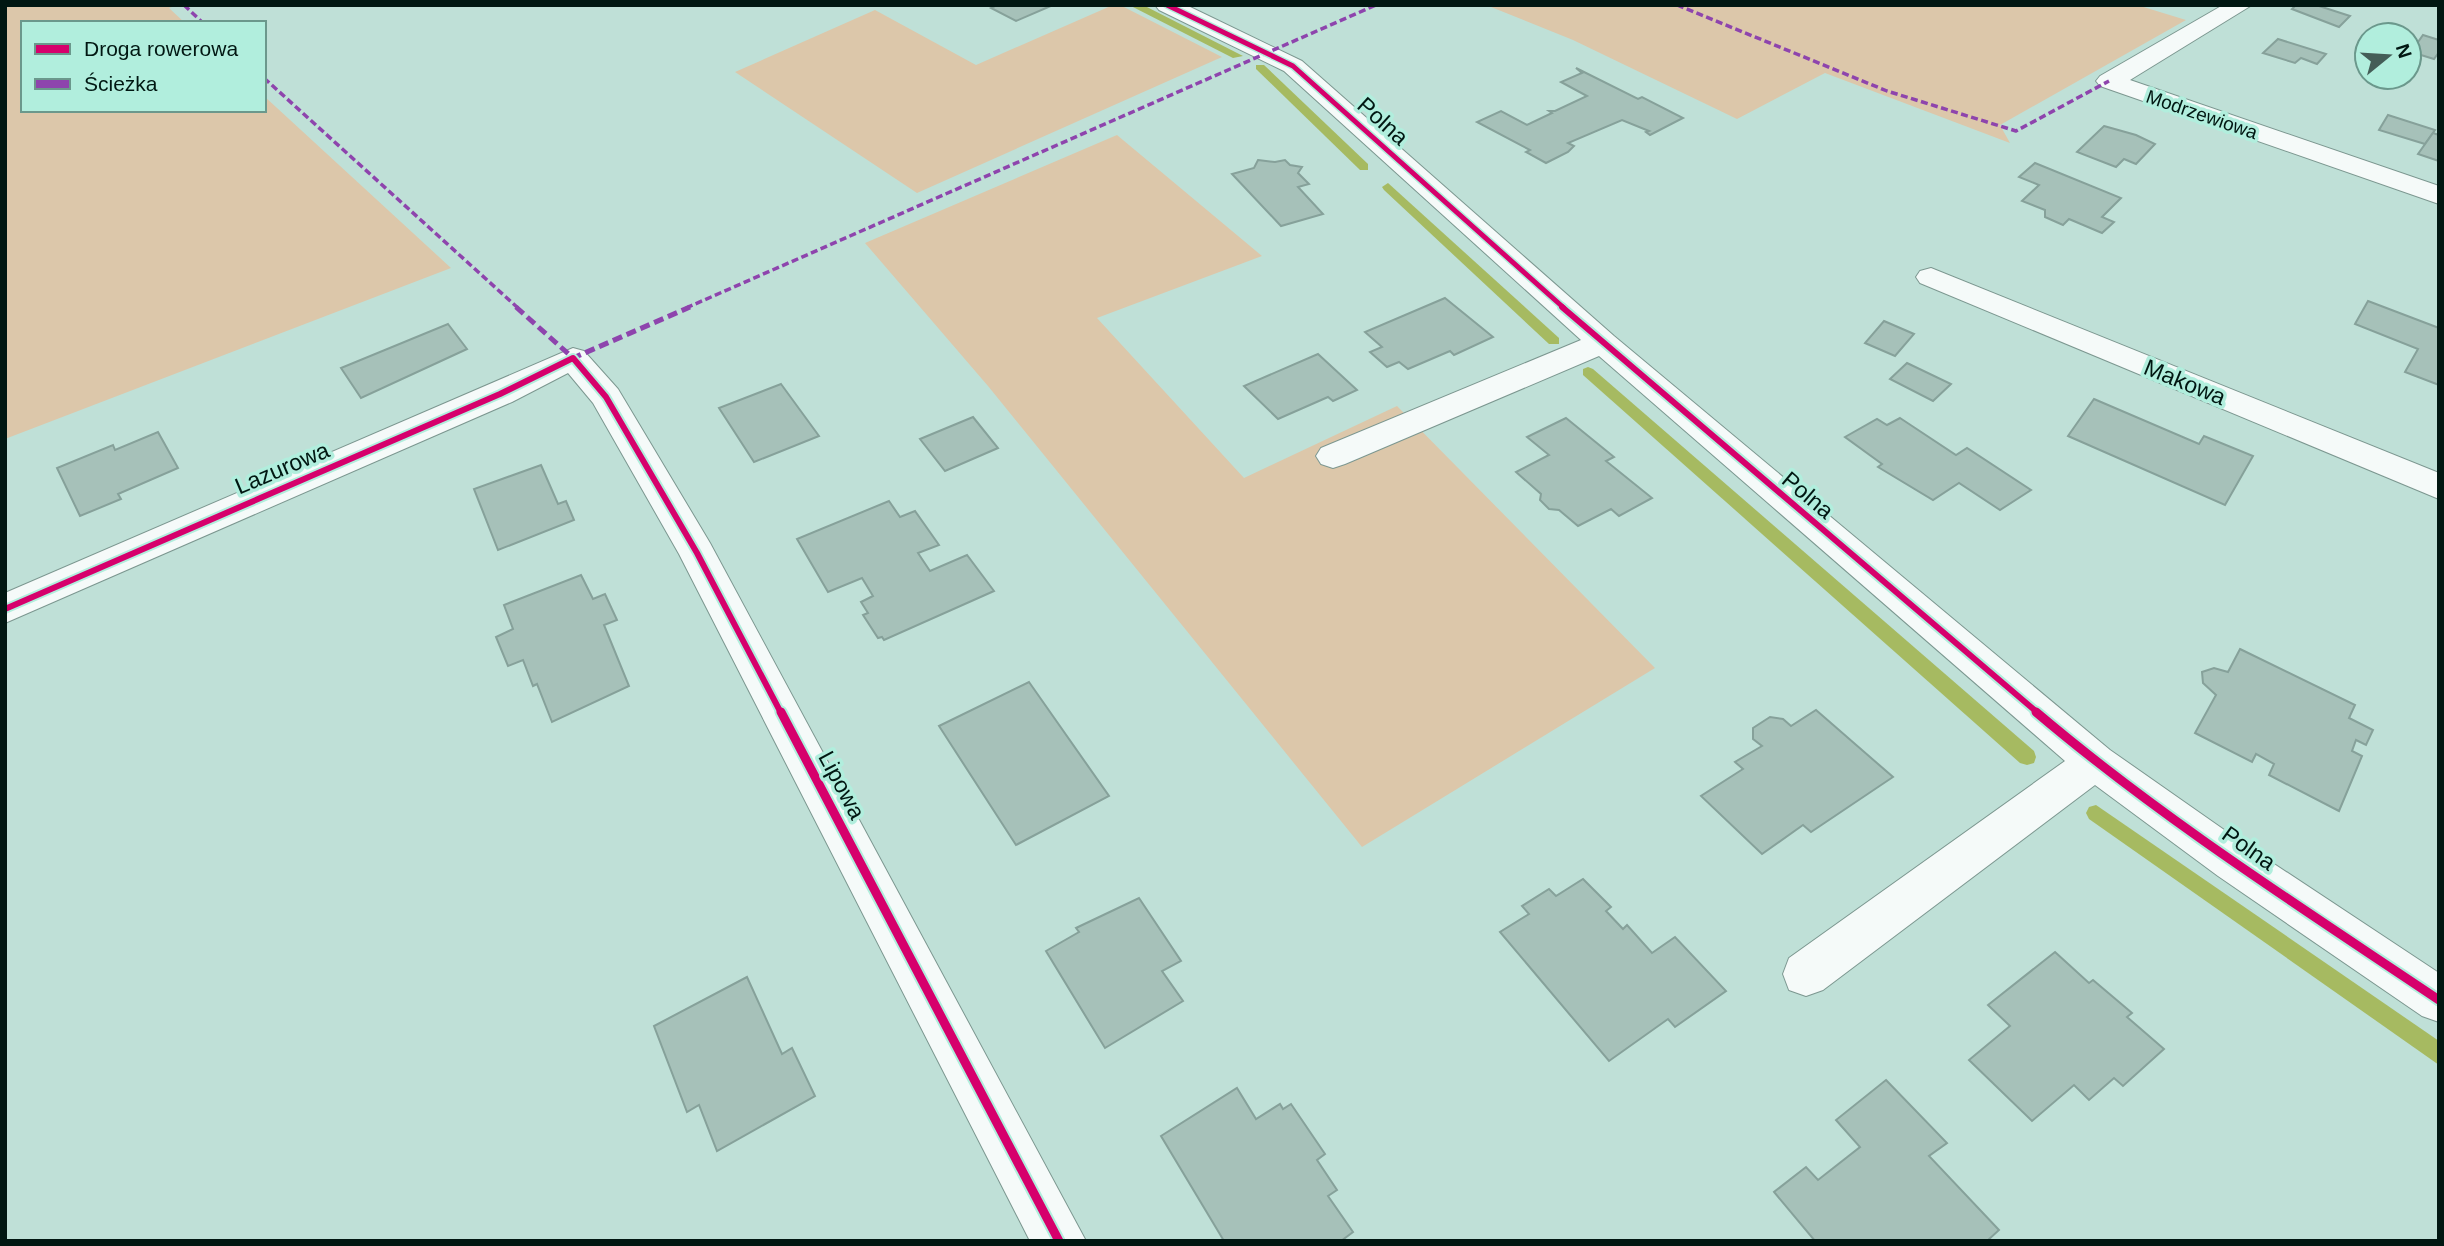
<svg xmlns="http://www.w3.org/2000/svg" width="2444" height="1246" viewBox="0 0 2444 1246" font-family="Helvetica,sans-serif">
<style>
.green{fill:#dcc7aa}
.lines{fill:none;stroke-linecap:round;stroke-linejoin:round}
.stream{fill:#a6ba61;fill-rule:evenodd}
.building{fill:#a6c1b9;stroke:#86a19a;stroke-width:2}
.minor-casing{stroke:#7c9790;stroke-width:2}
.minor{fill:#f5faf9;fill-rule:evenodd}
.quiet-far1{stroke:#8e44ad;stroke-width:3.5;stroke-dasharray:7 3.5;stroke-linecap:butt}
.quiet{stroke:#8e44ad;stroke-width:5;stroke-dasharray:10 5;stroke-linecap:butt}
.cycleway-far2-casing{stroke:#b1eedd;stroke-width:8}
.cycleway-far1-casing{stroke:#b1eedd;stroke-width:10}
.cycleway-casing{stroke:#b1eedd;stroke-width:13}
.cycleway-far2{stroke:#d6006c;stroke-width:5}
.cycleway-far1{stroke:#d6006c;stroke-width:6}
.cycleway{stroke:#d6006c;stroke-width:9}
.labels{text-anchor:middle;stroke-width:7;stroke-linejoin:round;paint-order:stroke}
.far-street-label{font-size:19px;fill:#011712;stroke:#b1eedd}
.street-label{font-size:23px;fill:#011712;stroke:#b1eedd}
</style>
<rect width="100%" height="100%" fill="#bfe0d7"/>
<!-- green -->
<g class="green">
<polygon points="5,5 178,5 169,8 185,23 23,23 23,110 264,110 264,96 451,268 5,439"/>
<polygon points="1113,5 1120,5 1222,57 917,193 735,72 875,10 976,65"/>
<polygon points="1486,5 2137,5 2186,20 2000,125 2010,143 1825,73 1737,119 1573,40"/>
<polygon points="1117,135 1262,256 1097,318 1244,478 1397,406 1655,668 1362,847 988,386 865,243"/>
</g>
<g class="lines">
<!-- stream -->
<g class="stream">
<polygon points="1129,5 1143,5 1243,56 1233,58"/>
<polygon points="1256,65 1264,65 1368,164 1368,170 1360,170 1256,69"/>
<polygon points="1388,183 1559,338 1559,344 1549,344 1384,190 1382,187"/>
<polygon points="1588,367 1593,369 2034,751 2036,757 2034,763 2027,765 2020,763 1583,375 1583,369"/>
<polygon points="2096,805 2439,1041 2439,1065 2089,819 2086,813 2089,807"/>
</g>
</g>
<!-- building -->
<g class="building">
<polygon points="997,5 1053,5 1016,21 991,8"/>
<polygon points="2296,5 2316,5 2350,16 2339,27 2292,9"/>
<polygon points="2423,35 2439,40 2439,52 2434,59 2411,52"/>
<polygon points="2278,39 2326,54 2317,64 2301,58 2295,63 2263,53"/>
<polygon points="1576,68 1638,99 1642,97 1683,118 1650,135 1646,132 1649,131 1622,120 1568,143 1574,146 1568,152 1546,163 1526,152 1530,150 1477,122 1501,111 1527,125 1552,113 1549,111 1555,111 1587,96 1561,82 1582,73"/>
<polygon points="2388,115 2435,130 2425,144 2379,130"/>
<polygon points="2104,126 2136,135 2155,144 2136,164 2124,159 2116,167 2077,152"/>
<polygon points="2433,133 2439,135 2439,161 2418,154"/>
<polygon points="1258,160 1275,162 1285,160 1290,165 1302,167 1298,173 1309,184 1298,187 1323,214 1281,226 1232,174 1254,168"/>
<polygon points="2035,163 2121,198 2102,217 2114,222 2102,233 2069,219 2063,225 2045,217 2045,210 2022,201 2039,185 2019,177"/>
<polygon points="1445,298 1493,337 1454,355 1450,351 1408,369 1399,362 1387,367 1370,352 1382,347 1365,332"/>
<polygon points="2368,301 2439,328 2439,385 2405,372 2418,349 2355,324"/>
<polygon points="1884,321 1914,334 1895,356 1865,343"/>
<polygon points="448,324 467,349 361,398 341,368"/>
<polygon points="1318,354 1357,390 1333,401 1328,397 1278,419 1244,386"/>
<polygon points="1907,363 1951,384 1933,401 1890,379"/>
<polygon points="781,384 819,436 754,462 719,408"/>
<polygon points="2094,399 2199,444 2204,436 2253,456 2225,505 2068,436"/>
<polygon points="973,417 998,448 945,471 920,439"/>
<polygon points="1566,418 1614,457 1606,461 1652,498 1619,516 1611,509 1578,526 1559,510 1549,509 1540,500 1541,494 1516,472 1549,455 1527,437"/>
<polygon points="1900,418 1956,455 1967,448 2031,490 2000,510 1959,483 1933,500 1878,467 1882,464 1845,437 1877,419 1887,425"/>
<polygon points="158,432 178,468 118,494 121,499 80,516 57,468 113,445 115,450"/>
<polygon points="541,465 558,504 566,501 574,520 498,550 474,489"/>
<polygon points="889,501 900,517 915,511 939,545 918,553 930,571 967,555 994,591 884,640 882,637 878,638 863,615 868,613 861,602 873,596 862,578 828,592 797,539"/>
<polygon points="581,575 593,599 605,594 617,620 604,625 629,686 552,722 537,684 533,686 523,660 508,666 496,637 513,629 504,605"/>
<polygon points="2240,649 2355,705 2349,718 2373,730 2366,745 2356,740 2352,751 2362,756 2339,811 2269,775 2274,764 2256,754 2252,762 2195,733 2216,695 2203,683 2202,672 2214,668 2228,672"/>
<polygon points="1029,682 1109,796 1016,845 939,726"/>
<polygon points="1816,710 1893,777 1811,832 1803,825 1762,854 1701,796 1743,769 1735,762 1762,746 1753,739 1753,728 1770,717 1783,719 1791,726"/>
<polygon points="1583,879 1611,907 1606,911 1623,929 1627,925 1652,953 1675,937 1726,991 1675,1027 1668,1019 1609,1061 1500,932 1529,914 1522,906 1549,889 1556,896"/>
<polygon points="1139,898 1181,961 1162,971 1183,1001 1105,1048 1046,951 1079,932 1076,928"/>
<polygon points="2055,952 2089,983 2093,980 2132,1013 2127,1017 2164,1049 2123,1086 2114,1078 2089,1100 2074,1085 2032,1121 1969,1060 2010,1026 1988,1005"/>
<polygon points="747,977 782,1054 792,1048 815,1096 717,1151 699,1105 687,1112 654,1026"/>
<polygon points="1886,1080 1947,1143 1929,1156 1999,1230 1987,1241 1815,1241 1774,1192 1806,1167 1818,1180 1860,1147 1836,1120"/>
<polygon points="1237,1088 1256,1119 1280,1104 1283,1109 1291,1104 1325,1154 1317,1160 1337,1190 1328,1196 1353,1232 1341,1241 1224,1241 1161,1136"/>
</g>
<g class="lines">
<!-- minor casing -->
<g class="minor-casing">
<g id="minor">
<polygon points="1155,5 1186,5 1302,61 1614,336 2110,750 2250,848 2439,973 2439,1022 2422,1016 2218,876 2095,785 1823,990 1806,996 1789,990 1783,974 1789,958 2065,761 1599,356 1345,464 1333,468 1321,464 1316,456 1321,448 1581,340 1284,71 1159,10"/>
<polygon points="2223,5 2252,5 2130,80 2439,186 2439,204 2100,86 2096,81 2100,76"/>
<polygon points="1931,268 2439,473 2439,499 1920,283 1916,277 1920,271"/>
<polygon points="573,348 584,351 618,389 710,543 1086,1241 1030,1241 679,554 593,403 568,373 512,402 5,623 5,593"/>
</g>
</g>
<!-- minor -->
<use href="#minor" class="minor"/>
<!-- quiet-far1 -->
<g class="quiet-far1">
<polyline points="184,5 203,23"/>
<polyline points="1677,5 1887,91 2016,131 2109,81"/>
<polyline points="264,78 518,308"/>
<polyline points="686,308 1376,5"/>
</g>
<!-- quiet -->
<polyline class="quiet" points="516,307 573,358 690,307"/>
<!-- cycleway-far2 casing -->
<g class="cycleway-far2-casing">
<polyline id="cycleway-far2" points="1167,5 1293,66 1564,308"/>
</g>
<!-- cycleway-far1 casing -->
<g class="cycleway-far1-casing">
<g id="cycleway-far1">
<polyline points="1562,307 2038,713"/>
<polyline points="5,609 500,394 573,358 606,397 697,553 781,713"/>
</g>
</g>
<!-- cycleway casing -->
<g class="cycleway-casing">
<g id="cycleway">
<polyline points="781,712 1059,1241"/>
<path d="M 2036,712 C 2162,819 2302,908 2439,1000"/>
</g>
</g>
<!-- cycleway-far2 -->
<use href="#cycleway-far2" class="cycleway-far2"/>
<!-- cycleway-far1 -->
<use href="#cycleway-far1" class="cycleway-far1"/>
<!-- cycleway -->
<use href="#cycleway" class="cycleway"/>
</g>
<g class="labels">
<!-- far-street labels -->
<g class="far-street-label">
<text transform="translate(2202 114) rotate(19)" y="7">Modrzewiowa</text>
</g>
<!-- street labels -->
<g class="street-label">
<text transform="translate(1383 121) rotate(42)" y="8">Polna</text>
<text transform="translate(2185 382) rotate(22)" y="8">Makowa</text>
<text transform="translate(282 468) rotate(-23)" y="8">Lazurowa</text>
<text transform="translate(1808 495) rotate(40)" y="8">Polna</text>
<text transform="translate(842 785) rotate(62)" y="8">Lipowa</text>
<text transform="translate(2249 848) rotate(35)" y="8">Polna</text>
</g>
</g>
<!-- border -->
<rect width="2444" height="1246" fill="none" stroke="#011712" stroke-width="14"/>
<!-- legend -->
<rect x="21" y="21" width="245" height="91" fill="#b1eedd" stroke="#6b988c" stroke-width="2"/>
<rect x="35" y="44" width="35" height="10" fill="#d6006c" stroke="#6b988c" stroke-width="2"/>
<text x="84" y="56" font-size="21" fill="#011712">Droga rowerowa</text>
<rect x="35" y="79" width="35" height="10" fill="#8e44ad" stroke="#6b988c" stroke-width="2"/>
<text x="84" y="91" font-size="21" fill="#011712">Ścieżka</text>
<!-- north arrow -->
<g transform="translate(2388 56) rotate(72)"><circle r="33" fill="#b1eedd" stroke="#6b988c" stroke-width="2"/>
<path d="M0-5L12 26L0 18L-12 26Z" fill="#445d57"/>
<text y="-10" font-size="19" font-weight="bold" text-anchor="middle" fill="#011712">N</text>
</g>
</svg>
